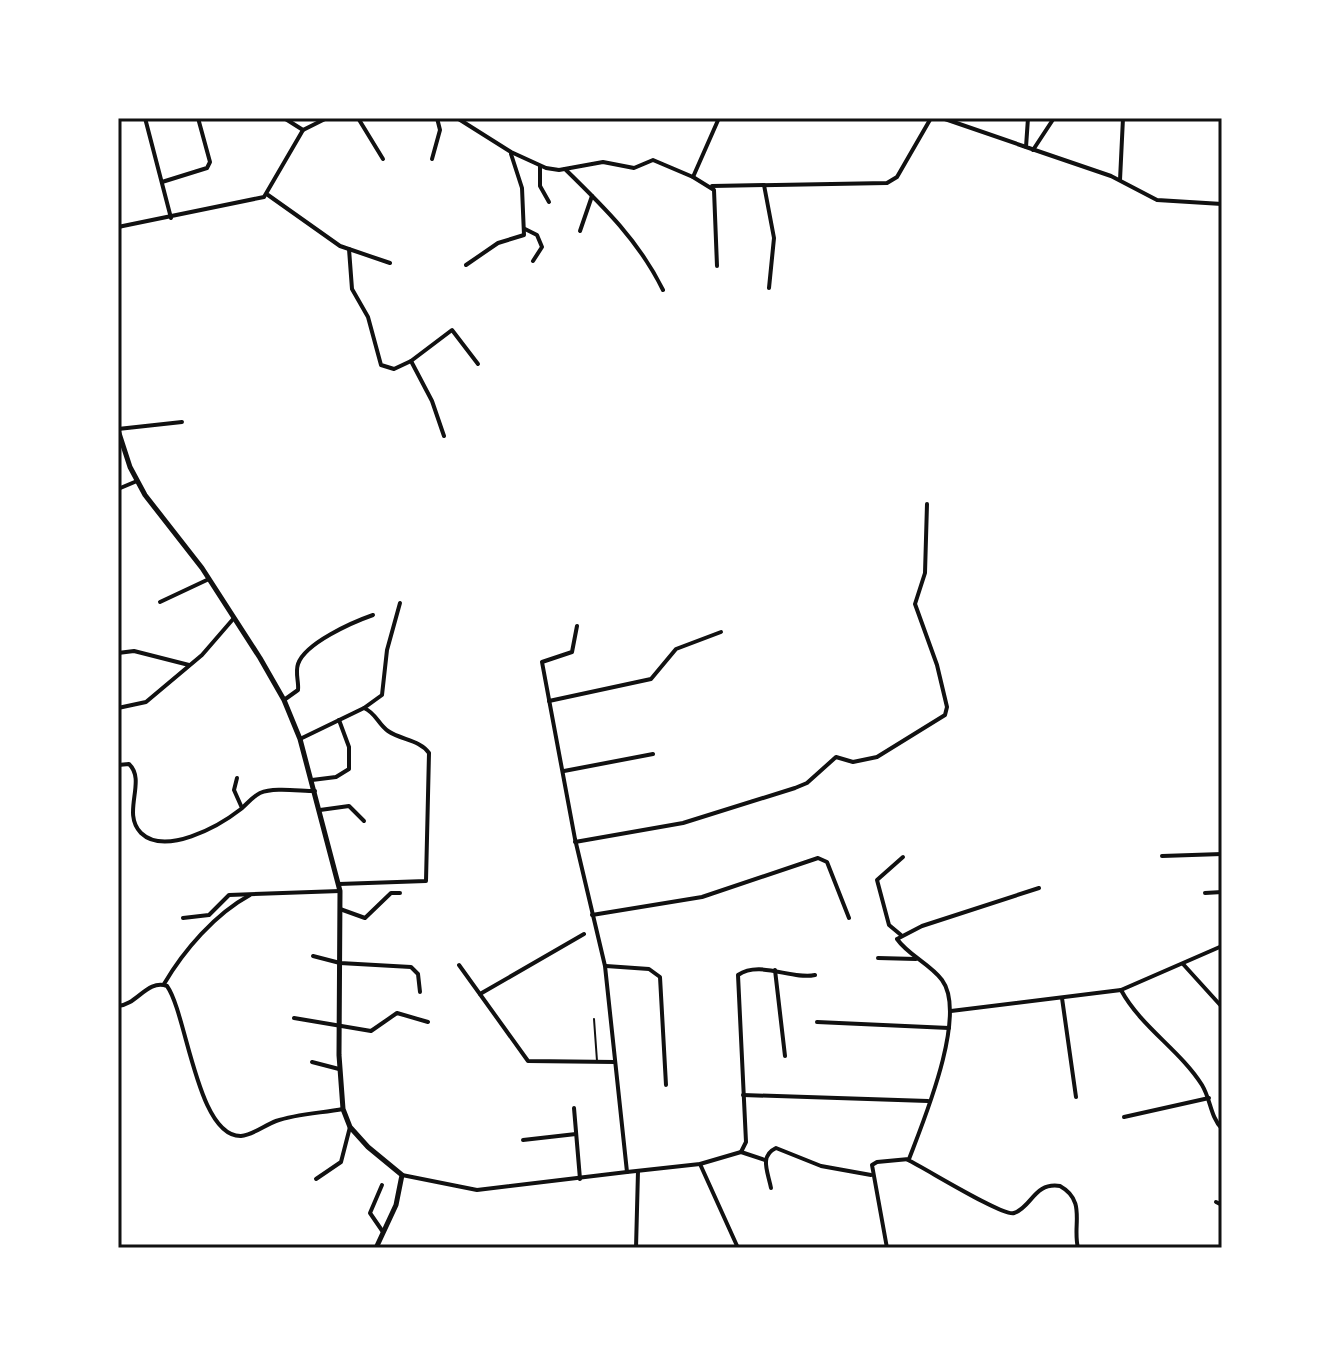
<svg xmlns="http://www.w3.org/2000/svg" width="1340" height="1366" viewBox="0 0 1340 1366" font-family="'PT Sans Narrow',sans-serif">
<style>
.lines{fill:none;stroke-linecap:round;stroke-linejoin:round}
.service{stroke:#111;stroke-width:2}
.minor{stroke:#111;stroke-width:4}
.tertiary{stroke:#111;stroke-width:5}
.neatline{fill:none;stroke:#111;stroke-width:3}
</style>
<rect width="100%" height="100%" fill="#fff"/>
<g class="lines">
<!-- service -->
<polyline class="service" points="594,1019 597,1061"/>
<!-- minor -->
<g class="minor">
<polyline points="145,118 171,218"/>
<polyline points="284,118 303,130"/>
<polyline points="358,118 383,159"/>
<polyline points="457,118 511,152 546,168 559,170 603,162 634,168 653,160 693,177 719,118"/>
<polyline points="942,118 1026,147"/>
<polyline points="1028,118 1026,147 1111,176 1157,200 1222,204"/>
<polyline points="1033,150 1054,118"/>
<polyline points="432,159 440,130 437,118"/>
<polyline points="540,166 540,186 549,202"/>
<path d="M 565,169 C 604,207 639,241 663,290"/>
<polyline points="693,177 714,190 717,266"/>
<polyline points="1120,180 1123,118"/>
<polyline points="162,182 207,168 210,162 198,118"/>
<polyline points="764,185 774,238 769,288"/>
<polyline points="712,186 887,183 897,177 931,118"/>
<polyline points="268,195 340,246 390,263"/>
<polyline points="118,227 264,197 303,130 327,118"/>
<polyline points="525,229 537,235 542,247 533,261"/>
<polyline points="580,231 592,196"/>
<polyline points="349,249 352,289 368,317 381,365 394,369 411,361 432,401 444,436"/>
<polyline points="466,265 498,243 524,235 522,188 511,154"/>
<polyline points="411,361 452,330 478,364"/>
<polyline points="118,429 182,422"/>
<polyline points="118,489 137,481"/>
<polyline points="160,602 209,579"/>
<polyline points="118,653 134,651 189,665"/>
<path d="M 284,700 L 298,690 C 299,682 295,673 298,664 C 305,643 353,622 373,615"/>
<polyline points="549,701 651,679 676,649 721,632"/>
<polyline points="118,708 146,702 202,655 234,618"/>
<polyline points="364,708 382,695 387,650 400,603"/>
<path d="M 300,739 L 364,708 C 376,713 378,724 388,731 C 401,740 420,740 429,753 L 426,881 L 339,884"/>
<path d="M 118,765 L 129,764 C 147,781 121,813 141,833 C 165,856 218,827 241,809 C 247,804 252,797 260,793 C 274,787 299,791 315,791"/>
<polyline points="564,771 653,754"/>
<polyline points="237,778 234,790 242,808"/>
<polyline points="312,780 336,777 349,769 349,747 339,720"/>
<polyline points="320,810 349,806 364,821"/>
<polyline points="575,842 683,823 795,788 807,783 836,757 853,762 877,757 945,715 947,707 937,665 915,604 925,573 927,504"/>
<polyline points="1162,856 1222,854"/>
<polyline points="1205,893 1222,892"/>
<polyline points="340,909 365,918 391,893 400,893"/>
<polyline points="592,915 702,897 818,858 827,862 849,918"/>
<polyline points="183,918 209,915 229,895 340,891"/>
<polyline points="901,935 889,925 877,880 903,857"/>
<polyline points="313,956 340,963 411,967 418,974 420,992"/>
<polyline points="878,958 916,959"/>
<polyline points="1183,964 1222,1007"/>
<polyline points="459,965 528,1061 615,1062"/>
<polyline points="606,966 649,969 660,977 666,1085"/>
<polyline points="775,970 785,1056"/>
<path d="M 164,984 C 184,950 215,914 250,895"/>
<path d="M 1121,990 C 1141,1027 1180,1050 1202,1085 C 1211,1100 1210,1116 1222,1129"/>
<polyline points="480,994 584,934"/>
<polyline points="1062,998 1076,1097"/>
<path d="M 118,1006 C 137,1005 147,979 167,986 C 187,1014 197,1137 241,1136 C 253,1135 265,1125 276,1121 C 296,1114 321,1113 343,1109"/>
<polyline points="951,1011 1121,990 1222,946"/>
<polyline points="294,1018 371,1031 397,1013 428,1022"/>
<polyline points="817,1022 949,1028"/>
<polyline points="312,1062 339,1069"/>
<polyline points="743,1095 928,1101"/>
<polyline points="574,1108 580,1179"/>
<polyline points="1124,1117 1209,1098"/>
<polyline points="523,1140 576,1134"/>
<polyline points="741,1152 765,1160"/>
<path d="M 908,1160 C 925,1168 1003,1217 1014,1213 C 1032,1207 1034,1182 1060,1186 C 1087,1201 1072,1225 1078,1248"/>
<polyline points="700,1164 738,1248"/>
<path d="M 627,1172 L 700,1164 L 741,1152 L 746,1142 L 738,975 C 760,960 791,980 815,975"/>
<polyline points="402,1175 477,1190 627,1172 605,966 575,839 542,662 572,652 577,626"/>
<polyline points="316,1179 341,1162 350,1127"/>
<polyline points="382,1185 370,1213 383,1232"/>
<path d="M 771,1188 C 768,1172 759,1156 776,1148 L 821,1166 L 871,1175"/>
<polyline points="1216,1202 1222,1205"/>
<polyline points="636,1248 638,1171"/>
<path d="M 887,1248 L 872,1165 L 877,1162 L 909,1159 C 923,1122 968,1015 942,980 C 930,964 908,955 897,939 L 922,926 L 1039,888"/>
</g>
<!-- tertiary -->
<g class="tertiary">
<polyline points="118,227 119,227"/>
<polyline points="118,430 130,467 145,495 202,568 260,658 284,700 300,739 340,891 339,1055 343,1109 350,1127 368,1147 402,1175 396,1205 376,1248"/>
</g>
</g>
<!-- border -->
<rect width="1340" height="1366" fill="none" stroke="#ffffff" stroke-width="240"/>
<rect x="120" y="120" width="1100" height="1126" class="neatline"/>
</svg>
